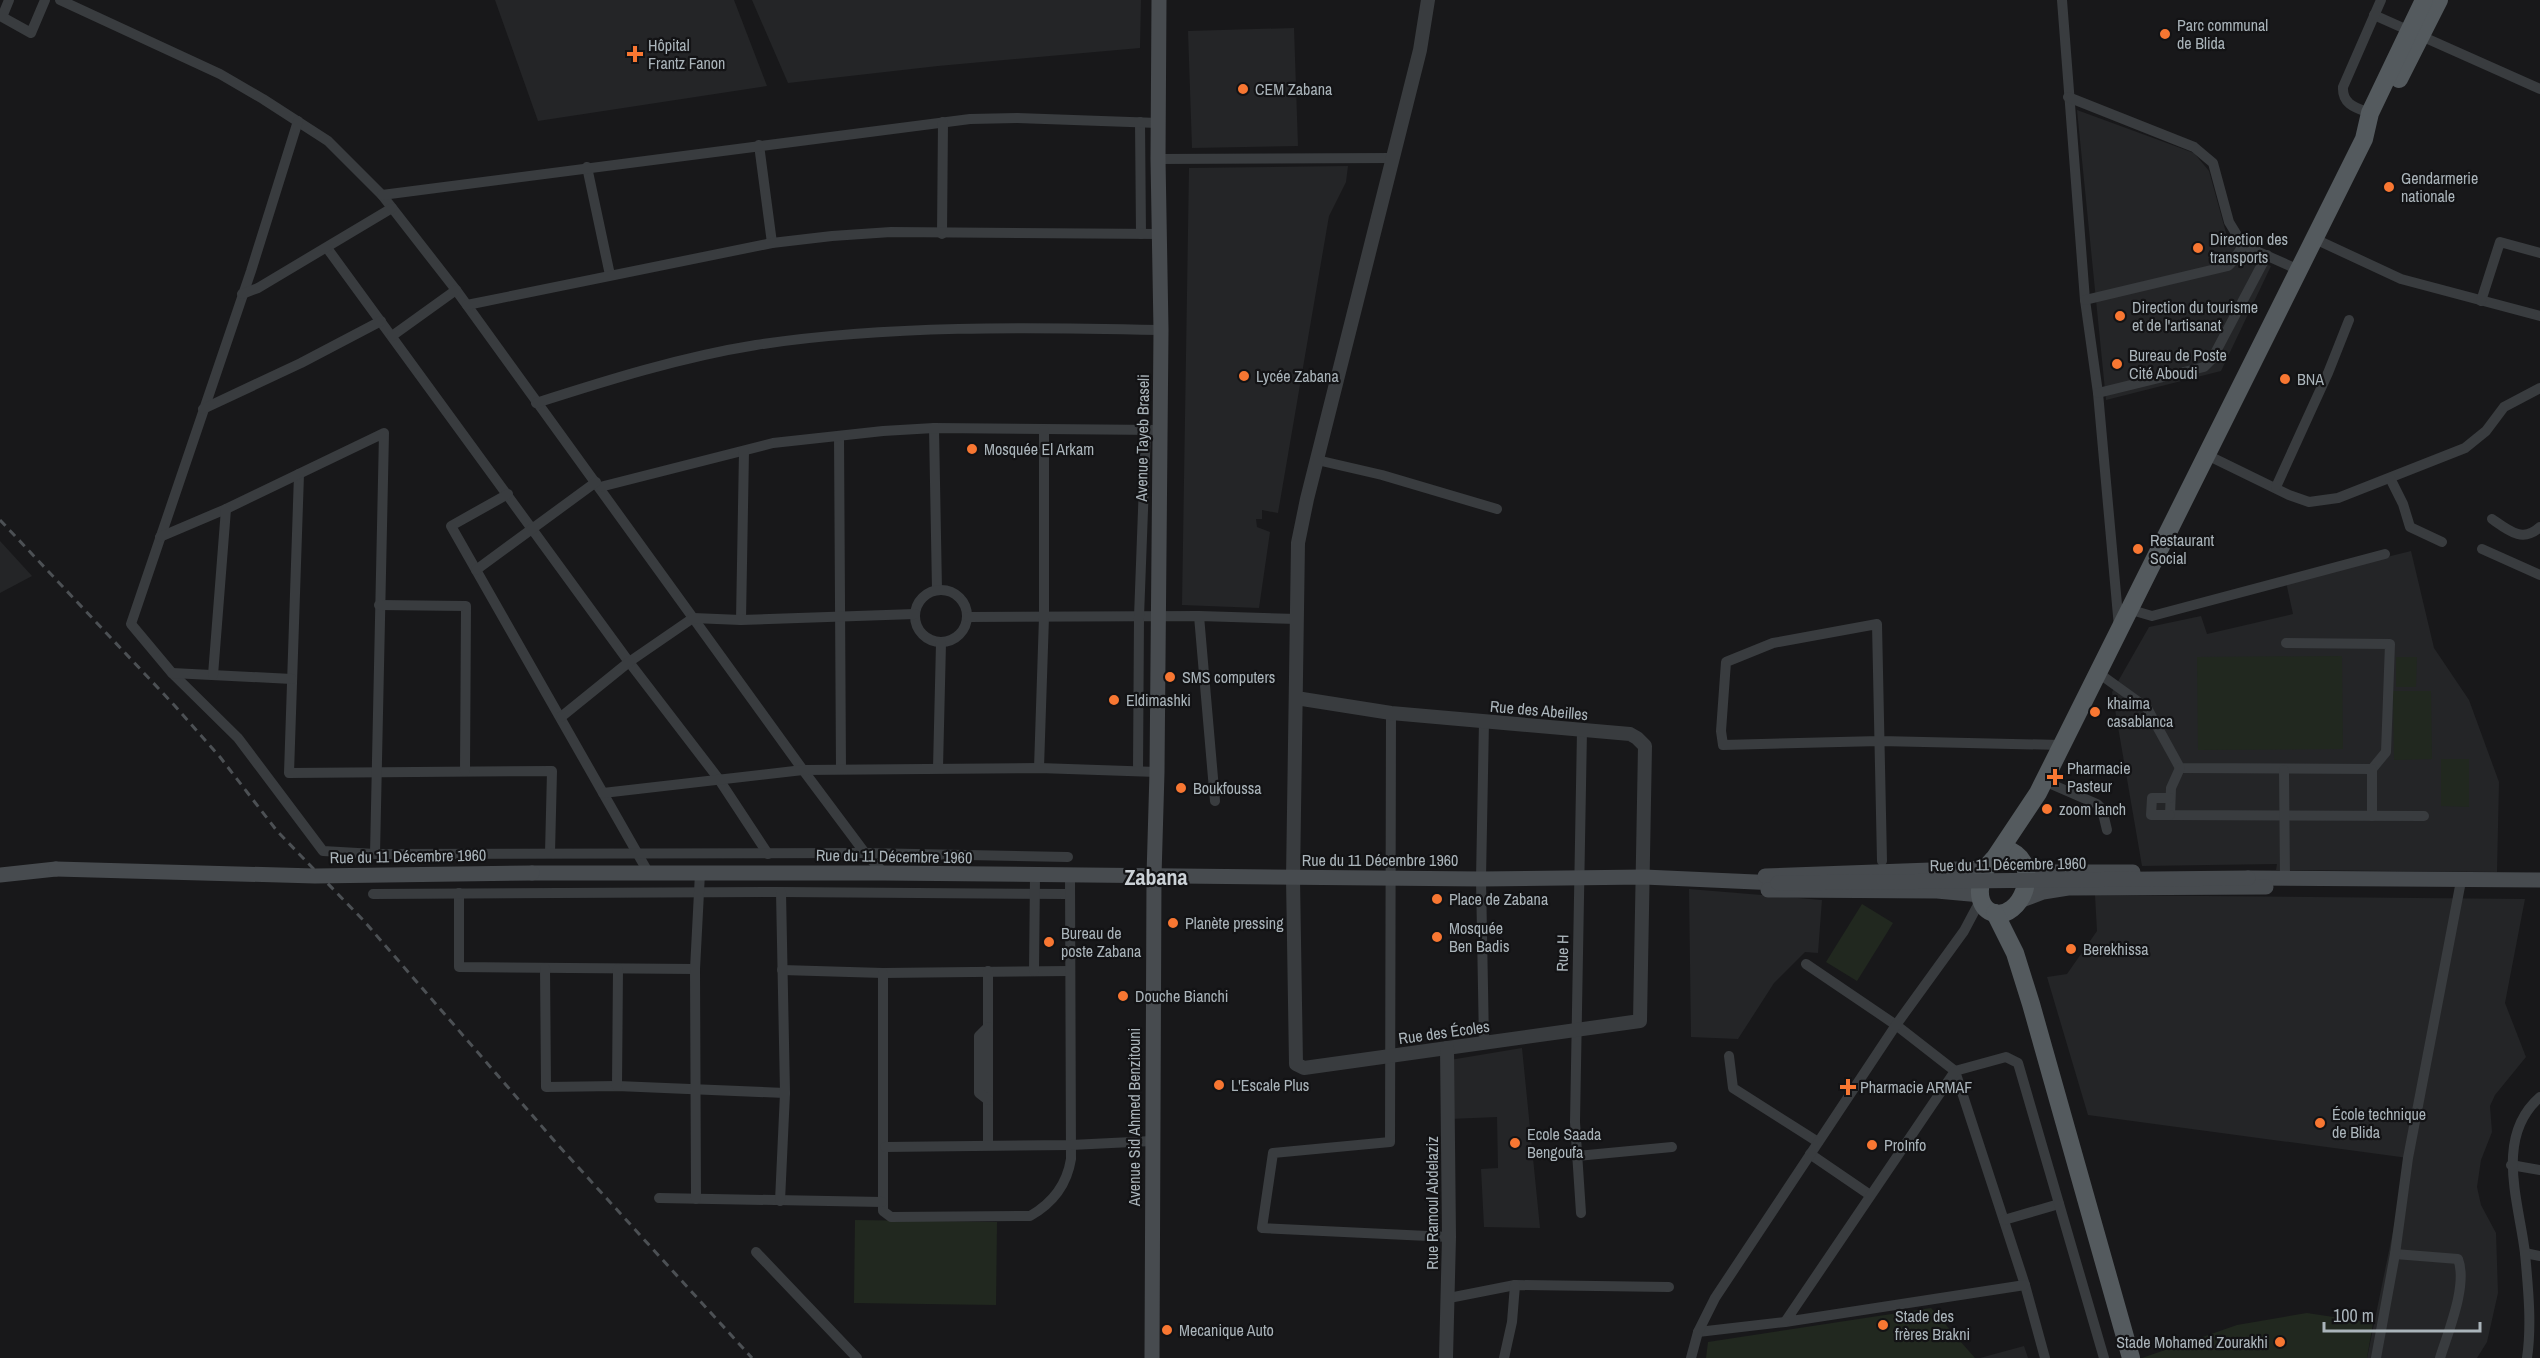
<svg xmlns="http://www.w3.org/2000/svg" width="2540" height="1358" viewBox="0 0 2540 1358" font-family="'Archivo Narrow',sans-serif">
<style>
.built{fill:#242527}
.green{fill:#21281f}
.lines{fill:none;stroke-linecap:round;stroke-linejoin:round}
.minor{stroke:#393c3f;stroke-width:10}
.tertiary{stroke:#393c3f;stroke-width:14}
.secondary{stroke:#474b4f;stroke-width:15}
.primary{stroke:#545a5e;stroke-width:18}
.rail{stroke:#4c5054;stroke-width:3;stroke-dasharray:8 6;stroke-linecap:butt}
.secondary-bridge{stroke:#474b4f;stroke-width:15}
.poi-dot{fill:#f87732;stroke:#131315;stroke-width:2}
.labels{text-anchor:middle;stroke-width:4.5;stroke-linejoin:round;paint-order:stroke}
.poi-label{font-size:16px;fill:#aab4ba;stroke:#131315;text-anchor:start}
.street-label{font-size:16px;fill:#aab4ba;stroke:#131315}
.district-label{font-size:22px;font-weight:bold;fill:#cbd1d6;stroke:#131315}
</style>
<rect width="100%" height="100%" fill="#18181a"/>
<!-- built -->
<g class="built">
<polygon points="495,0 734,0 767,86 538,121"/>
<polygon points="752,0 1141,0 1140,48 938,66 788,83"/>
<polygon points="1294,28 1298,146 1192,148 1188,31"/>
<polygon points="2077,110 2194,153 2209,171 2228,240 2246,257 2271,266 2221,371 2106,400"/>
<polygon points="1348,166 1346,182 1329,216 1278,513 1262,510 1262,519 1256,519 1257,527 1270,532 1259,608 1182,605 1189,168"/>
<polygon points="0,541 32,576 0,593"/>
<polygon points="2411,551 2434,648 2469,700 2499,782 2497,872 2276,870 2277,864 2142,866 2112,692 2149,627 2201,616 2207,634 2293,614 2286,582"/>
<polygon points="1689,889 1822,900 1818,953 1805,952 1774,983 1738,1039 1691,1037"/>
<polygon points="2095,895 2525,899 2505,1003 2526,1057 2495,1095 2490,1106 2492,1132 2481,1160 2477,1187 2481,1205 2496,1233 2498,1293 2487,1342 2477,1358 2367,1358 2408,1158 2088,1115 2047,977 2067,974 2097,931"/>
<polygon points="1522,1048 1540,1228 1484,1227 1481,1169 1498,1168 1497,1117 1450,1119 1450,1060"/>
<polygon points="2024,1346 2028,1358 1980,1358"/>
</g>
<!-- green -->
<g class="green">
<polygon points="2342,656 2343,749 2198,750 2197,657"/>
<polygon points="2396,657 2417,657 2416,687 2396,687"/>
<polygon points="2393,691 2431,691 2432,759 2394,760"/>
<polygon points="2441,759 2469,759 2469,807 2441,806"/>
<polygon points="1862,904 1893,923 1857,981 1826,962"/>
<polygon points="855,1220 997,1222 996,1305 854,1303"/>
<polygon points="1931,1308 1975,1358 1706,1358 1708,1342"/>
<polygon points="2307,1313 2373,1323 2367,1358 2142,1358 2237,1325"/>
</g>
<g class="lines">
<!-- minor -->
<g class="minor">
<polyline points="9,0 2,17 31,33 45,0"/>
<polyline points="60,0 220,74 263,99 328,141 382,195 456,290 803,770 865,853 884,873"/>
<polyline points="2062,0 2085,300 2098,393 2119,627"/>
<polyline points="2374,15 2540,89"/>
<polyline points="2068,97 2194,147 2213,163 2229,222 2243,245 2299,270"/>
<path d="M 2370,113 C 2357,108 2342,105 2343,87 L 2381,0"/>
<polyline points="298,121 251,271 131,624 172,673 238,738 323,851 375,854"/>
<polyline points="1140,122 1141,234"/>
<polyline points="759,145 772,243"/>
<polyline points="1158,159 1393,158"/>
<polyline points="587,167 610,275"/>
<polyline points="382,195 970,119 1017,118 1158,123"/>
<polyline points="942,234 943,122"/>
<polyline points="2315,239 2401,279 2540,316"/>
<polyline points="327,248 629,662 718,778 768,854"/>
<polyline points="242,294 258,288 392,208"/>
<polyline points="2085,300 2228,266 2234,260 2243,245"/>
<polyline points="2481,301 2500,242 2540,253"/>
<polyline points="467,305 772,243 832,236 891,232 1161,234"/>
<polyline points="392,336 456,290"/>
<polyline points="2098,393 2204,367 2212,359 2267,255"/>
<path d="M 536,403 C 608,380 681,357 756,345 C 886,325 1030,327 1161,330"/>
<polyline points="203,409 301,363 381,321"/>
<polyline points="934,428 937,590"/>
<polyline points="839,436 841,769"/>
<polyline points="2207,455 2289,495 2309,502 2338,498 2465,448 2486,431 2504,407 2540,388"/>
<polyline points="1317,460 1382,475 1497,509"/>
<polyline points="299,474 289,773 552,771 550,853"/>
<polyline points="2390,478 2403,504 2410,527 2442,542"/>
<polyline points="600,487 773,443 883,431 934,428 1159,430"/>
<polyline points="2276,487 2328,373 2349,320"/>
<polyline points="508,494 451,526 648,872"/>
<path d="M 2492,519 C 2509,531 2523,543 2540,527"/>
<polyline points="160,537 226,509 384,433 375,854 865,853 1068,857"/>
<polyline points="2482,549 2540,575"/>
<polyline points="476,570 596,482"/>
<circle cx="941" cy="616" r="26"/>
<polyline points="379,605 466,606 465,771"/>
<polyline points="2128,609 2152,616 2385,554"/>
<polyline points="1199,616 1215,801"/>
<polyline points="968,617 1199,616 1297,619"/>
<polyline points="741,620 744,451"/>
<polyline points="2286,643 2390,644 2386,752 2372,769"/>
<polyline points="2097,672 2147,708 2180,768 2372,769 2372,816"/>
<polyline points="172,673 292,679"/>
<polyline points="213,675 226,509"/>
<polyline points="1391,713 1390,1142 1273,1153 1262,1228 1449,1237"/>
<polyline points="561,717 629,662 693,618 741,620 915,614"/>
<polyline points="938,768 941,643"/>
<polyline points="1039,768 1044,617 1044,430"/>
<polyline points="2180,768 2171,788 2170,815 2424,816"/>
<polyline points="2284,770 2285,879"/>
<polyline points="1138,771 1139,617 1146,430"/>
<polyline points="2044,781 2097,804 2102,809 2107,830"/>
<polyline points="603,793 803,770 1039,768 1157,772"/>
<polyline points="2170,815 2151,815 2152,798 2170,798"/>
<polyline points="1882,861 1877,624 1773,643 1726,662 1721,731 1723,745 1880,741 2061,745"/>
<polyline points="459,893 459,967 695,969"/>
<polyline points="373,894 781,892 1069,894"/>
<polyline points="1806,964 1896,1025 1955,1071 2025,1285 2045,1358"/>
<polyline points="545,968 546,1087 617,1086 785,1093"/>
<polyline points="782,970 883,973 1070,971"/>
<polyline points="988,971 988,1145"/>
<polyline points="1034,971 1035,876"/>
<path d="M 883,973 L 883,1211 L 891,1217 L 1030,1216 C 1053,1203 1067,1184 1071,1159 L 1070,876"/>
<polyline points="1484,1042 1481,879 1484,721"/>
<polyline points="1729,1056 1733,1088 1818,1142"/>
<polyline points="617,1086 618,969"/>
<polyline points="988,1100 979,1093 979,1036 988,1027"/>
<polyline points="885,1147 1071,1145 1152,1141"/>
<polyline points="1810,1154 1870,1195"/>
<polyline points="1577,1156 1672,1147"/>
<polyline points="2511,1165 2540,1170"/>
<polyline points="659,1198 882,1202"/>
<polyline points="696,1199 695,969 700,873"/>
<polyline points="780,1201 785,1093 781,892"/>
<polyline points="1581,1213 1575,1122 1582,730"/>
<polyline points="2004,1220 2059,1204"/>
<polyline points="756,1252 857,1358"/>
<polyline points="2525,1253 2540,1256"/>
<path d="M 2395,1254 L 2458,1259 C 2468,1285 2448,1332 2440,1358"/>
<polyline points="2025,1285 1785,1322 1955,1071 2006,1057 2018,1063 2104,1358"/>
<polyline points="1449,1298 1515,1285 1669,1287"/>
<polyline points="1698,1332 1785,1322"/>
<polyline points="1504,1358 1512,1322 1515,1285"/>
<polyline points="1691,1358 1698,1332 1715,1298 1896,1025 1964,931 1981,899"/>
<polyline points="2376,1358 2395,1254 2408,1158 2461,881"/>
<path d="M 2527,1358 C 2532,1324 2528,1287 2525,1253 C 2519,1202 2494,1137 2540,1097"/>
</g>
<!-- tertiary -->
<g class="tertiary">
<polyline points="1296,698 1391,713 1630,734 1637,738 1645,746 1640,1021 1304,1068 1296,1064 1293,878 1298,543 1307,499 1420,50 1428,0"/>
<polyline points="1446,1358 1449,1237 1447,1048"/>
</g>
<!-- secondary -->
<g class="secondary">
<polyline points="2027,866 2050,872 2133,872"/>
<polyline points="532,873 884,873 1481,879 1644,877 1778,883"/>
<polyline points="0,875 56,869"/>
<polyline points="1765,876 1986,868"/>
<polyline points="2248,878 2540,880"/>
<polyline points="1768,890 1937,891 1981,895"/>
<polyline points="2019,901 2043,892 2068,888 2266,887"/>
<polyline points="1152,1358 1154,876 1157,772 1161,330 1158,159 1159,0"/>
</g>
<!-- primary -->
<g class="primary">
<polyline points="2399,79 2439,0"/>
<path d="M 2011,851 C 2043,867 2020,920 1994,913 C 1966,905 1984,851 2011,851 Z"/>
<polyline points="1996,856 2038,793 2364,139 2370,113 2424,0"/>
<polyline points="1995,913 2015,953 2031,1004 2131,1358"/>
</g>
<!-- rail -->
<polyline class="rail" points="0,520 175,706 220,757 277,831 364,921 558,1145 752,1358"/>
<!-- secondary-bridge -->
<g class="secondary-bridge">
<polyline points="56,869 315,876 532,873"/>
<polyline points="1778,883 2248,878"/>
</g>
</g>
<!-- markers -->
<g class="poi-dot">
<circle cx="2165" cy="34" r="6"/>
<path d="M632 45h6v6h6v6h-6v6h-6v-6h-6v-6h6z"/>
<circle cx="1243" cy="89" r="6"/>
<circle cx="2389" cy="187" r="6"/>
<circle cx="2198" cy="248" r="6"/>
<circle cx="2120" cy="316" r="6"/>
<circle cx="2117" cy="364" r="6"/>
<circle cx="1244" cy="376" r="6"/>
<circle cx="2285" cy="379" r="6"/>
<circle cx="972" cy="449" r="6"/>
<circle cx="2138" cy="549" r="6"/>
<circle cx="1170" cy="677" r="6"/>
<circle cx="1114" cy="700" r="6"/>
<circle cx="2095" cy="712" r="6"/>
<path d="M2052 768h6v6h6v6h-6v6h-6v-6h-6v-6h6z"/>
<circle cx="1181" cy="788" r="6"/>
<circle cx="2047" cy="809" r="6"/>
<circle cx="1437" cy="899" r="6"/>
<circle cx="1173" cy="923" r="6"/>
<circle cx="1437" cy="937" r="6"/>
<circle cx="1049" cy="942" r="6"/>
<circle cx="2071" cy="949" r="6"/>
<circle cx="1123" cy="996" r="6"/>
<circle cx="1219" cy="1085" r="6"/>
<path d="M1845 1078h6v6h6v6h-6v6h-6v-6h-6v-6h6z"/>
<circle cx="2320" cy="1123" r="6"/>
<circle cx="1515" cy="1143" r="6"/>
<circle cx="1872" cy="1145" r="6"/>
<circle cx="1883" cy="1325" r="6"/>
<circle cx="1167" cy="1330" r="6"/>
<circle cx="2280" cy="1342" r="6"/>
</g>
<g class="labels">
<!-- poi labels -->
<g class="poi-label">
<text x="2177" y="31">Parc communal<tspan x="2177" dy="18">de Blida</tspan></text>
<text x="648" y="51">Hôpital<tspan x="648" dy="18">Frantz Fanon</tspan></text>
<text x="1255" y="95">CEM Zabana</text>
<text x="2401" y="184">Gendarmerie<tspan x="2401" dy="18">nationale</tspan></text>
<text x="2210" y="245">Direction des<tspan x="2210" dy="18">transports</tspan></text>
<text x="2132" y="313">Direction du tourisme<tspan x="2132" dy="18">et de l'artisanat</tspan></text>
<text x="2129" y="361">Bureau de Poste<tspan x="2129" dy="18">Cité Aboudi</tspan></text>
<text x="1256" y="382">Lycée Zabana</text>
<text x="2297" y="385">BNA</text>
<text x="984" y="455">Mosquée El Arkam</text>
<text x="2150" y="546">Restaurant<tspan x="2150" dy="18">Social</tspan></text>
<text x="1182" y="683">SMS computers</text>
<text x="1126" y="706">Eldimashki</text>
<text x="2107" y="709">khaima<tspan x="2107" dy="18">casablanca</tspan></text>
<text x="2067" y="774">Pharmacie<tspan x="2067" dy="18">Pasteur</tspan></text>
<text x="1193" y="794">Boukfoussa</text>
<text x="2059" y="815">zoom lanch</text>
<text x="1449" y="905">Place de Zabana</text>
<text x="1185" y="929">Planète pressing</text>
<text x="1449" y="934">Mosquée<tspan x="1449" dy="18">Ben Badis</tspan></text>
<text x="1061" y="939">Bureau de<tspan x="1061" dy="18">poste Zabana</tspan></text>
<text x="2083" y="955">Berekhissa</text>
<text x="1135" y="1002">Douche Bianchi</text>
<text x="1231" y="1091">L'Escale Plus</text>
<text x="1860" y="1093">Pharmacie ARMAF</text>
<text x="2332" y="1120">École technique<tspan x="2332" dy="18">de Blida</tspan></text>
<text x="1527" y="1140">Ecole Saada<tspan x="1527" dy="18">Bengoufa</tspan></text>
<text x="1884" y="1151">ProInfo</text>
<text x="1895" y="1322">Stade des<tspan x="1895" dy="18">frères Brakni</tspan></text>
<text x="1179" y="1336">Mecanique Auto</text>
<text x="2268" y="1348" text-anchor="end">Stade Mohamed Zourakhi</text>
</g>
<!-- street labels -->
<g class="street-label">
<text transform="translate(1142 438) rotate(-89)" y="6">Avenue Tayeb Braseli</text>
<text transform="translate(1539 710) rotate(5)" y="6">Rue des Abeilles</text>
<text transform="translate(408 856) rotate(-1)" y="6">Rue du 11 Décembre 1960</text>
<text transform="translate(894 856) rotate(1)" y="6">Rue du 11 Décembre 1960</text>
<text x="1380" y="866">Rue du 11 Décembre 1960</text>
<text transform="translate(2008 864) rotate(-1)" y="6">Rue du 11 Décembre 1960</text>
<text transform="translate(1562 953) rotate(-89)" y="6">Rue H</text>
<text transform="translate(1444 1032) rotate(-8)" y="6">Rue des Écoles</text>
<text transform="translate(1134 1117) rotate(-90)" y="6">Avenue Sid Ahmed Benzitouni</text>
<text transform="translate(1432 1203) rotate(-90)" y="6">Rue Ramoul Abdelaziz</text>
</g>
<!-- district labels -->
<g class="district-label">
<text x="1156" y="885">Zabana</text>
</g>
</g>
<!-- scale -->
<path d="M2324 1322v9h156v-9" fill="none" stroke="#aab4ba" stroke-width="3"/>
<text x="2333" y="1322" font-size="18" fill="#aab4ba" stroke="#131315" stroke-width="4.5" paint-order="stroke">100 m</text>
</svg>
